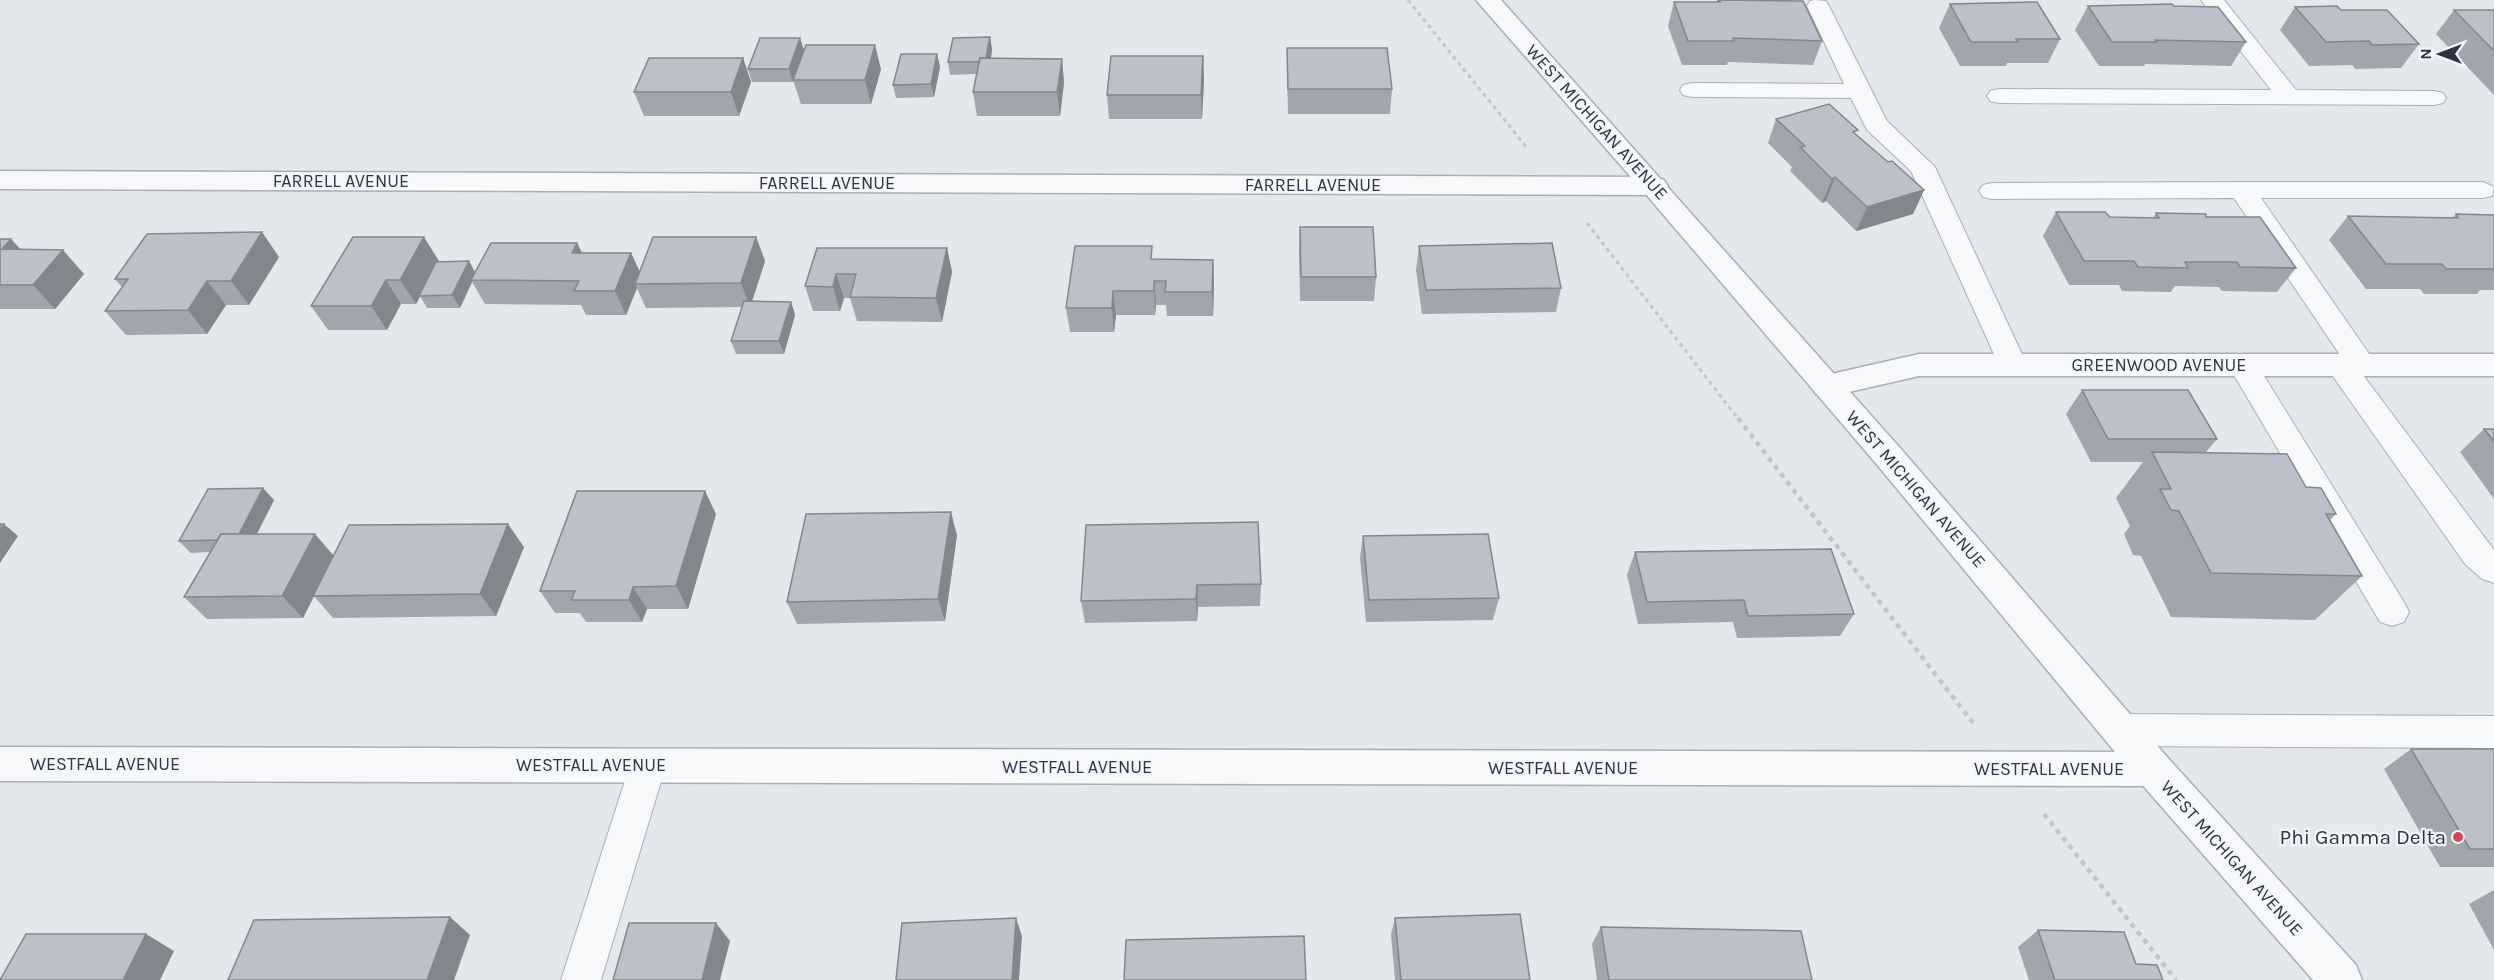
<svg xmlns="http://www.w3.org/2000/svg" width="2494" height="980" viewBox="0 0 2494 980" font-family="Karla,sans-serif">
<style>
.lines{fill:none;stroke-linecap:round;stroke-linejoin:round}
.service-casing{stroke:#a9aeb7;stroke-width:2}
.minor-casing{stroke:#a9aeb7;stroke-width:3}
.tertiary-casing{stroke:#a9aeb7;stroke-width:3}
.path-far1{stroke:#c2c5cb;stroke-width:3;stroke-dasharray:4 4;stroke-linecap:butt}
.path{stroke:#c2c5cb;stroke-width:4.5;stroke-dasharray:5 5;stroke-linecap:butt}
.service{fill:#f7f8fa;fill-rule:evenodd}
.minor{fill:#f7f8fa;fill-rule:evenodd}
.tertiary{fill:#f7f8fa;fill-rule:evenodd}
.wall{fill:#a1a5ae}
.shaded-wall{fill:#83868d}
.building{fill:#bbc0ca;stroke:#83868d;stroke-width:1.5}
.poi-dot{fill:#d1495b;stroke:#f4f6f9;stroke-width:2}
.labels{text-anchor:middle;stroke-width:4.5;stroke-linejoin:round;paint-order:stroke}
.street-label{font-size:18px;fill:#2b3445;stroke:#f4f6f9}
.near-poi-label{font-size:21px;fill:#2b3445;stroke:#f4f6f9;text-anchor:end}
</style>
<rect width="100%" height="100%" fill="#e4e7ec"/>
<g class="lines">
<!-- service casing -->
<g class="service-casing">
<g id="service">
<polygon points="1815,0 1826,1 1829,6 1887,121 1935,167 2027,365 2022,372 2012,376 2002,372 1911,171 1867,130 1851,98 1692,97 1683,95 1680,90 1683,85 1692,83 1844,84 1807,6 1810,1"/>
<polygon points="2201,0 2224,0 2296,90 2434,91 2443,93 2446,98 2443,103 2434,105 1999,103 1990,101 1987,96 1990,91 1999,89 2271,90"/>
<polygon points="2242,182 2483,182 2494,187 2492,196 2483,198 2261,198 2372,358 2377,365 2372,372 2363,375 2494,550 2494,583 2482,579 2465,564 2330,372 2325,365 2330,358 2340,355 2234,198 1992,199 1983,197 1979,191 1983,185 1992,183"/>
<polygon points="2243,354 2253,358 2404,602 2409,612 2404,622 2392,626 2380,622 2228,365 2233,358"/>
<polygon points="2121,714 2494,716 2494,748 2121,746 2108,741 2103,730 2108,719"/>
<polygon points="648,749 661,753 666,765 601,980 561,980 630,765 635,753"/>
</g>
</g>
<!-- minor casing -->
<g class="minor-casing">
<g id="minor">
<polygon points="0,171 1654,177 1664,180 1668,186 1664,192 1654,195 0,189"/>
<polygon points="1919,354 2494,354 2494,376 1919,376 1827,397 1816,394 1811,386 1816,378 1827,375"/>
<polygon points="0,747 2153,752 2167,757 2172,769 2167,781 2153,786 0,781"/>
</g>
</g>
<!-- tertiary casing -->
<g class="tertiary-casing">
<polygon id="tertiary" points="1476,0 1501,0 1901,449 2167,757 2356,965 2362,980 2313,980 2139,781 1879,467 1644,192"/>
</g>
<!-- path-far1 -->
<g class="path-far1">
<polyline points="1408,0 1528,149"/>
<polyline points="1587,223 1739,420"/>
</g>
<!-- path -->
<g class="path">
<polyline points="1738,418 1973,723"/>
<polyline points="2044,814 2176,980"/>
</g>
<!-- service -->
<use href="#service" class="service"/>
<!-- minor -->
<use href="#minor" class="minor"/>
<!-- tertiary -->
<use href="#tertiary" class="tertiary"/>
</g>
<!-- wall -->
<g class="wall">
<polygon points="1717,0 1775,0 1822,41 1813,65 1728,62 1727,65 1682,65 1668,26 1674,2 1717,2"/>
<polygon points="1950,4 2060,39 2048,63 2007,63 2006,66 1960,66 1939,28"/>
<polygon points="2088,6 2174,6 2246,42 2231,66 2145,64 2144,66 2099,66 2075,30"/>
<polygon points="2295,7 2341,10 2419,44 2401,68 2355,69 2352,65 2309,66 2280,30"/>
<polygon points="2454,10 2494,10 2494,95 2436,34"/>
<polygon points="990,37 992,50 991,58 1062,59 1064,83 1060,116 977,116 973,92 976,74 950,75 948,62"/>
<polygon points="1287,48 1392,89 1390,114 1288,114 1287,72"/>
<polygon points="937,54 940,67 934,97 896,98 893,85"/>
<polygon points="1203,56 1204,80 1202,119 1109,119 1107,95"/>
<polygon points="743,58 751,82 739,116 644,116 634,92"/>
<polygon points="748,69 881,69 871,104 801,104 793,80 793,82 752,82"/>
<polygon points="1776,119 1857,135 1888,162 1924,190 1913,214 1856,231 1826,201 1822,203 1790,171 1792,167 1768,143"/>
<polygon points="2056,212 2110,217 2153,218 2156,213 2296,268 2277,292 2222,291 2219,287 2175,286 2171,292 2122,291 2119,285 2069,285 2043,236"/>
<polygon points="2456,214 2494,215 2494,290 2480,290 2477,294 2424,294 2420,289 2366,289 2329,240 2348,216 2452,218"/>
<polygon points="1300,227 1376,277 1374,301 1300,301 1299,251"/>
<polygon points="756,237 765,261 752,302 791,302 795,315 784,354 736,354 731,341 742,307 646,308 637,288 626,315 586,315 581,305 485,304 472,282 460,308 427,308 420,296 416,304 401,304 387,330 328,330 311,306 439,262 476,272 577,243 582,253 631,253 640,272"/>
<polygon points="0,239 11,239 20,249 84,274 55,309 0,309"/>
<polygon points="1419,246 1561,288 1556,312 1422,314 1416,270"/>
<polygon points="817,248 947,248 952,272 942,322 857,321 850,298 844,298 840,311 813,311 805,286"/>
<polygon points="279,257 249,305 226,305 207,334 126,335 105,311 122,287 115,279"/>
<polygon points="1153,259 1213,260 1214,284 1213,316 1167,316 1166,305 1156,305 1155,315 1116,315 1114,332 1070,332 1066,308"/>
<polygon points="2082,390 2217,439 2205,453 2306,487 2336,514 2330,520 2362,576 2315,620 2171,617 2141,556 2133,555 2124,534 2130,526 2116,498 2143,462 2091,462 2066,414"/>
<polygon points="2484,429 2494,429 2494,499 2460,452"/>
<polygon points="274,500 257,534 333,555 524,547 496,616 333,618 314,596 303,618 207,619 184,597 210,552 191,553 179,541"/>
<polygon points="716,514 688,609 647,609 642,622 586,622 580,613 555,613 540,591"/>
<polygon points="1086,525 1261,584 1260,606 1198,607 1197,621 1085,623 1081,601"/>
<polygon points="957,535 945,621 797,624 787,602"/>
<polygon points="1363,536 1499,598 1493,620 1366,622 1360,558"/>
<polygon points="1635,552 1854,614 1840,636 1737,638 1733,622 1638,624 1627,575"/>
<polygon points="2411,749 2494,749 2494,867 2440,867 2384,769"/>
<polygon points="2494,890 2494,950 2469,904"/>
<polygon points="1395,918 1530,980 1395,980 1391,935"/>
<polygon points="1601,927 1812,980 1597,980 1592,944"/>
<polygon points="2038,930 2136,964 2163,980 2029,980 2018,947"/>
</g>
<!-- shaded-wall -->
<g class="shaded-wall">
<polygon points="990,37 992,50 988,74 986,62"/>
<polygon points="800,38 804,50 793,82 789,69"/>
<polygon points="875,45 881,69 871,104 865,80"/>
<polygon points="937,54 940,67 934,97 931,84"/>
<polygon points="1203,56 1204,80 1202,119 1201,95"/>
<polygon points="743,58 751,82 739,116 731,92"/>
<polygon points="1062,59 1064,83 1060,116 1057,92"/>
<polygon points="1835,177 1826,201 1822,203 1832,179"/>
<polygon points="1924,190 1913,214 1856,231 1867,207"/>
<polygon points="262,232 279,257 249,305 231,281"/>
<polygon points="424,237 439,261 416,304 400,280"/>
<polygon points="756,237 765,261 750,307 741,283"/>
<polygon points="11,239 33,263 2,249"/>
<polygon points="577,243 589,267 572,253"/>
<polygon points="947,248 952,272 942,322 936,298"/>
<polygon points="63,250 84,274 55,309 33,285"/>
<polygon points="631,253 642,277 635,284 637,288 626,315 615,291"/>
<polygon points="1213,260 1214,284 1213,316 1212,292"/>
<polygon points="469,261 476,274 471,280 472,282 460,308 452,295"/>
<polygon points="836,274 844,298 840,311 833,287"/>
<polygon points="386,280 401,304 387,330 371,306"/>
<polygon points="207,281 226,305 207,334 188,310"/>
<polygon points="1154,281 1156,305 1155,315 1154,291"/>
<polygon points="1113,291 1116,315 1114,332 1112,308"/>
<polygon points="791,302 795,315 784,354 779,341"/>
<polygon points="263,488 274,500 248,551 236,540"/>
<polygon points="705,491 716,514 688,609 676,586"/>
<polygon points="951,512 957,535 945,621 938,599"/>
<polygon points="4,524 18,536 0,563 0,530"/>
<polygon points="508,524 524,547 496,616 480,594"/>
<polygon points="315,534 334,556 303,618 282,596"/>
<polygon points="1197,585 1198,607 1197,621 1196,599"/>
<polygon points="633,587 647,609 642,622 629,600"/>
<polygon points="450,917 470,935 454,980 427,980"/>
<polygon points="1016,918 1022,936 1019,980 1012,980"/>
<polygon points="716,923 730,941 720,980 702,980"/>
<polygon points="146,934 174,951 160,980 123,980"/>
</g>
<!-- building -->
<g class="building">
<polygon points="1718,0 1803,1 1822,41 1733,38 1734,41 1688,41 1674,2 1720,2"/>
<polygon points="2037,2 2060,39 2016,39 2018,42 1971,42 1950,4"/>
<polygon points="2172,4 2174,6 2218,7 2246,42 2155,40 2157,42 2112,42 2088,6"/>
<polygon points="2337,6 2341,10 2387,10 2419,44 2372,45 2369,41 2326,42 2295,7"/>
<polygon points="2454,10 2494,10 2494,51"/>
<polygon points="990,37 986,58 980,58 979,62 948,62 953,38"/>
<polygon points="760,38 800,38 789,69 748,69"/>
<polygon points="806,45 875,45 865,80 793,80"/>
<polygon points="1287,48 1387,48 1392,89 1288,89"/>
<polygon points="901,54 937,54 931,84 893,85"/>
<polygon points="1111,56 1203,56 1201,95 1107,95"/>
<polygon points="649,58 743,58 731,92 634,92"/>
<polygon points="980,58 1062,59 1057,92 973,92"/>
<polygon points="1829,104 1858,130 1853,132 1888,162 1892,161 1924,190 1867,207 1835,177 1832,179 1800,147 1805,146 1776,119"/>
<polygon points="2056,212 2105,212 2110,217 2159,218 2156,213 2206,214 2206,217 2260,217 2296,268 2240,267 2237,262 2185,262 2188,268 2138,267 2134,261 2084,261"/>
<polygon points="2456,214 2494,215 2494,269 2446,269 2442,264 2386,264 2348,216 2458,218"/>
<polygon points="1300,227 1373,227 1376,277 1301,277"/>
<polygon points="262,232 231,281 207,281 188,310 105,311 128,279 115,279 147,234"/>
<polygon points="353,237 424,237 400,280 386,280 371,306 311,306"/>
<polygon points="653,237 756,237 741,283 635,284"/>
<polygon points="0,239 11,239 2,249 63,250 33,285 0,285"/>
<polygon points="491,243 577,243 572,253 631,253 615,291 574,291 579,281 471,280"/>
<polygon points="1552,243 1561,288 1426,290 1419,246"/>
<polygon points="1075,246 1152,246 1151,259 1213,260 1212,292 1165,292 1166,281 1154,281 1154,291 1113,291 1112,308 1066,308"/>
<polygon points="817,248 947,248 936,298 850,297 856,274 836,274 833,287 805,286"/>
<polygon points="469,261 452,295 419,296 436,262"/>
<polygon points="744,301 791,302 779,341 731,341"/>
<polygon points="2082,390 2188,390 2217,439 2108,439"/>
<polygon points="2484,429 2494,429 2494,441"/>
<polygon points="2152,452 2287,454 2306,487 2321,488 2336,514 2326,514 2362,576 2211,573 2179,511 2171,510 2160,489 2171,489"/>
<polygon points="263,488 239,534 221,534 217,540 179,541 208,489"/>
<polygon points="577,491 705,491 676,586 633,587 629,600 571,600 575,591 540,591"/>
<polygon points="951,512 938,599 787,602 806,514"/>
<polygon points="1258,522 1261,584 1197,585 1196,599 1081,601 1086,525"/>
<polygon points="0,524 4,524 0,530"/>
<polygon points="508,524 480,594 313,596 349,525"/>
<polygon points="221,534 315,534 282,596 184,597"/>
<polygon points="1488,534 1499,598 1369,600 1363,536"/>
<polygon points="1831,549 1854,614 1748,616 1744,600 1647,602 1635,552"/>
<polygon points="2411,749 2494,749 2494,849 2470,849"/>
<polygon points="1520,914 1530,980 1401,980 1395,918"/>
<polygon points="450,917 427,980 228,980 254,920"/>
<polygon points="1016,918 1012,980 896,980 902,923"/>
<polygon points="629,923 716,923 702,980 613,980"/>
<polygon points="1601,927 1801,931 1812,980 1609,980"/>
<polygon points="2038,930 2124,932 2136,964 2157,965 2163,980 2055,980"/>
<polygon points="26,934 146,934 123,980 0,980"/>
<polygon points="1304,936 1306,980 1124,980 1126,940"/>
</g>
<!-- markers -->
<circle class="poi-dot" cx="2458" cy="837" r="6"/>
<g class="labels">
<!-- street labels -->
<g class="street-label">
<text transform="translate(1597 122) rotate(48)" y="6">WEST MICHIGAN AVENUE</text>
<text x="341" y="187">FARRELL AVENUE</text>
<text x="827" y="189">FARRELL AVENUE</text>
<text x="1313" y="191">FARRELL AVENUE</text>
<text x="2159" y="371">GREENWOOD AVENUE</text>
<text transform="translate(1916 489) rotate(49)" y="6">WEST MICHIGAN AVENUE</text>
<text x="105" y="770">WESTFALL AVENUE</text>
<text x="591" y="771">WESTFALL AVENUE</text>
<text x="1077" y="773">WESTFALL AVENUE</text>
<text x="1563" y="774">WESTFALL AVENUE</text>
<text x="2049" y="775">WESTFALL AVENUE</text>
<text transform="translate(2232 858) rotate(48)" y="6">WEST MICHIGAN AVENUE</text>
</g>
<!-- near-poi labels -->
<g class="near-poi-label">
<text x="2446" y="844">Phi Gamma Delta</text>
</g>
</g>
<!-- north arrow -->
<g transform="translate(2440 54) rotate(270)" stroke="#f4f6f9" stroke-width="4.5" paint-order="stroke">
<path d="M0-4.5L10 22L0 15L-10 22Z" fill="#2b3445"/>
<text y="-9" font-size="16" font-weight="bold" text-anchor="middle" fill="#2b3445">N</text>
</g>
</svg>
